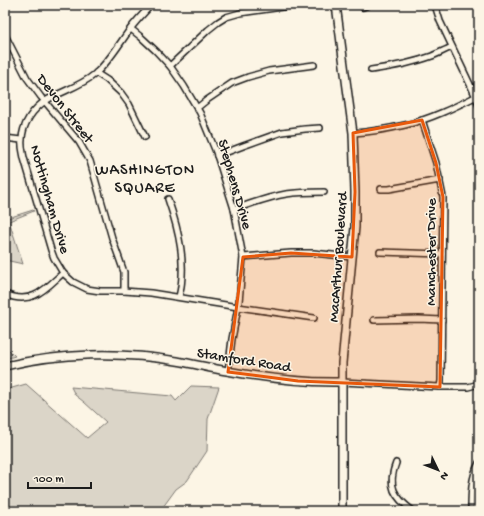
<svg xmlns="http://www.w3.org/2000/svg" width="484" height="516" viewBox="0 0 484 516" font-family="'Gochi Hand',sans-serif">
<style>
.green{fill:#dbd5c8;stroke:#7c7872}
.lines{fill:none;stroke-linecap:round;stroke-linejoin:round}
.street-casing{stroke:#1c1c1c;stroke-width:8}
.secondary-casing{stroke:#1c1c1c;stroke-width:10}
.street{stroke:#fcf5e5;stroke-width:5}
.secondary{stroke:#fcf5e5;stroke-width:7}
.marked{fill:#e8590c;fill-opacity:0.2;stroke:#e8590c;stroke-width:3;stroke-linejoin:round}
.labels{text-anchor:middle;stroke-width:3;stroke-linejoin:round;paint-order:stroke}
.street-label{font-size:15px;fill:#1c1c1c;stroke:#fcf5e5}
.neighbourhood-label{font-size:16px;letter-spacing:1px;fill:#1c1c1c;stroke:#fcf5e5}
</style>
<rect width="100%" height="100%" fill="#fcf5e5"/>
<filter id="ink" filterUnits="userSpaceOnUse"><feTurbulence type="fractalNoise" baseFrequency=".025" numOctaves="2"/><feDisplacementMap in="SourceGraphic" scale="8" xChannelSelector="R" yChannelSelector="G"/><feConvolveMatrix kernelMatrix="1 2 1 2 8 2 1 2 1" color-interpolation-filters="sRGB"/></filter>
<g filter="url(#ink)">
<!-- green -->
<g class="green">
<polygon points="5,210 8,218 33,210 34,211 9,221 23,264 5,260"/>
<polygon points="5,346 15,356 5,359"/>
<polygon points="26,384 87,438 106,422 84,402 75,395 71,387 172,396 176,401 191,386 219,387 208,419 207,451 187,481 176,489 160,511 5,511 5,390"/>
</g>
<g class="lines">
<!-- street casing -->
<g class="street-casing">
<g id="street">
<path d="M 151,5 C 144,13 137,20 131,28 C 119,44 110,61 95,74 C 81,86 62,91 47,100 C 33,108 22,125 22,140 C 21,146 23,152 24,158 L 51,250 L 54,258 L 63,273 L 73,282 L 87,289 L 100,291 L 124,291 L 151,293 L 238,307 L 314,318"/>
<polyline points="435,5 440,21 476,97 479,106"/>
<polyline points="363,7 368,5"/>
<polyline points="131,29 141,37 156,51 170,66 184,86 200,113 216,152 234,209 243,257 239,302 232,339 228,372"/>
<polyline points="5,35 27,78 41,97 79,142 90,161 112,238 124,272 124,291"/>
<polyline points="170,66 208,30 218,22 226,17 240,13 296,5"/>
<path d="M 371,70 C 392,67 413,63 432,56 C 439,53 445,50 452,47"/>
<polyline points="96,73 107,80 121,93 129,104 145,137"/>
<polyline points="197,108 207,100 232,83 248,77 269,71 314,65"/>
<polyline points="422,120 436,163 443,197 441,381 440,387"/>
<path d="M 353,133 C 370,132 388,129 405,125 C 431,119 455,107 479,95"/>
<polyline points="5,138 21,140"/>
<polyline points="217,156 243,146 282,132 305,129 320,128"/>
<polyline points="381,189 389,189 440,180"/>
<path d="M 168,199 C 179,231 187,264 179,297"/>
<path d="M 234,209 C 251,204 268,197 286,194 C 299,192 311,192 324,192"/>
<polyline points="380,252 442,254"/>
<polyline points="243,257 291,253 313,253 352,257"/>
<path d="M 5,294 C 32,306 45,289 63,273"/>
<polyline points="374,320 419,319 442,320"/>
<polyline points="342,382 440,387 468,387 479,384"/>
<path d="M 396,463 C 387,486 394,497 413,511"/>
<path d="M 471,511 C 471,494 471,478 479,463"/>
</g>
</g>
<!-- secondary casing -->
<g class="secondary-casing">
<g id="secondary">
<polyline points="336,5 353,133 355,192 355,227 342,363 342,511"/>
<path d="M 5,366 C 60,353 121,351 177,361 C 194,364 210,368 227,371 C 265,378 303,383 342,382"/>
</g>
</g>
<!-- street -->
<use href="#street" class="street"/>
<!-- secondary -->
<use href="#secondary" class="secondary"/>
</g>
</g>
<!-- marked area -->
<path class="marked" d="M 422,120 L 436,163 L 443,197 L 440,387 L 298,381 L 228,372 L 243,257 L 291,253 L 352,257 L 355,192 L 353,133 Z"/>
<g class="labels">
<!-- street labels -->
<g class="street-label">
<text transform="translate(66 108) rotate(52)" y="5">Devon Street</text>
<text transform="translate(236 184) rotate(74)" y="5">Stephens Drive</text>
<text transform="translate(51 199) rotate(74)" y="5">Nottingham Drive</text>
<text transform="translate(430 252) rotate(-90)" y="5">Manchester Drive</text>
<text transform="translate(337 257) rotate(-86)" y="5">MacArthur Boulevard</text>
<text transform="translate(244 359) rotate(9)" y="5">Stamford Road</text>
</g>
<!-- neighbourhood labels -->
<g class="neighbourhood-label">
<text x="145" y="174">WASHINGTON<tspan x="145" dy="18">SQUARE</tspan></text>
</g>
</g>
<!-- margin -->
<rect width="484" height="516" fill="none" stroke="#fcf5e5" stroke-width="20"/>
<rect x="10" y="10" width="464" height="496" fill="none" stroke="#1c1c1c" stroke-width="1.5" filter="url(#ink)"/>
<!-- north arrow -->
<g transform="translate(438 470) rotate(133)" stroke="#fcf5e5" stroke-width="3" paint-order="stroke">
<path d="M0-3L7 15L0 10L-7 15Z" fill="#1c1c1c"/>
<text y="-6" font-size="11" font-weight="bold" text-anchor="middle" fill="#1c1c1c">N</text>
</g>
<!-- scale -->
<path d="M28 482v6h63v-6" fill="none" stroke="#1c1c1c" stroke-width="2"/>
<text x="34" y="482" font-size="12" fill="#1c1c1c" stroke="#fcf5e5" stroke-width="3" paint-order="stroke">100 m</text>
</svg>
